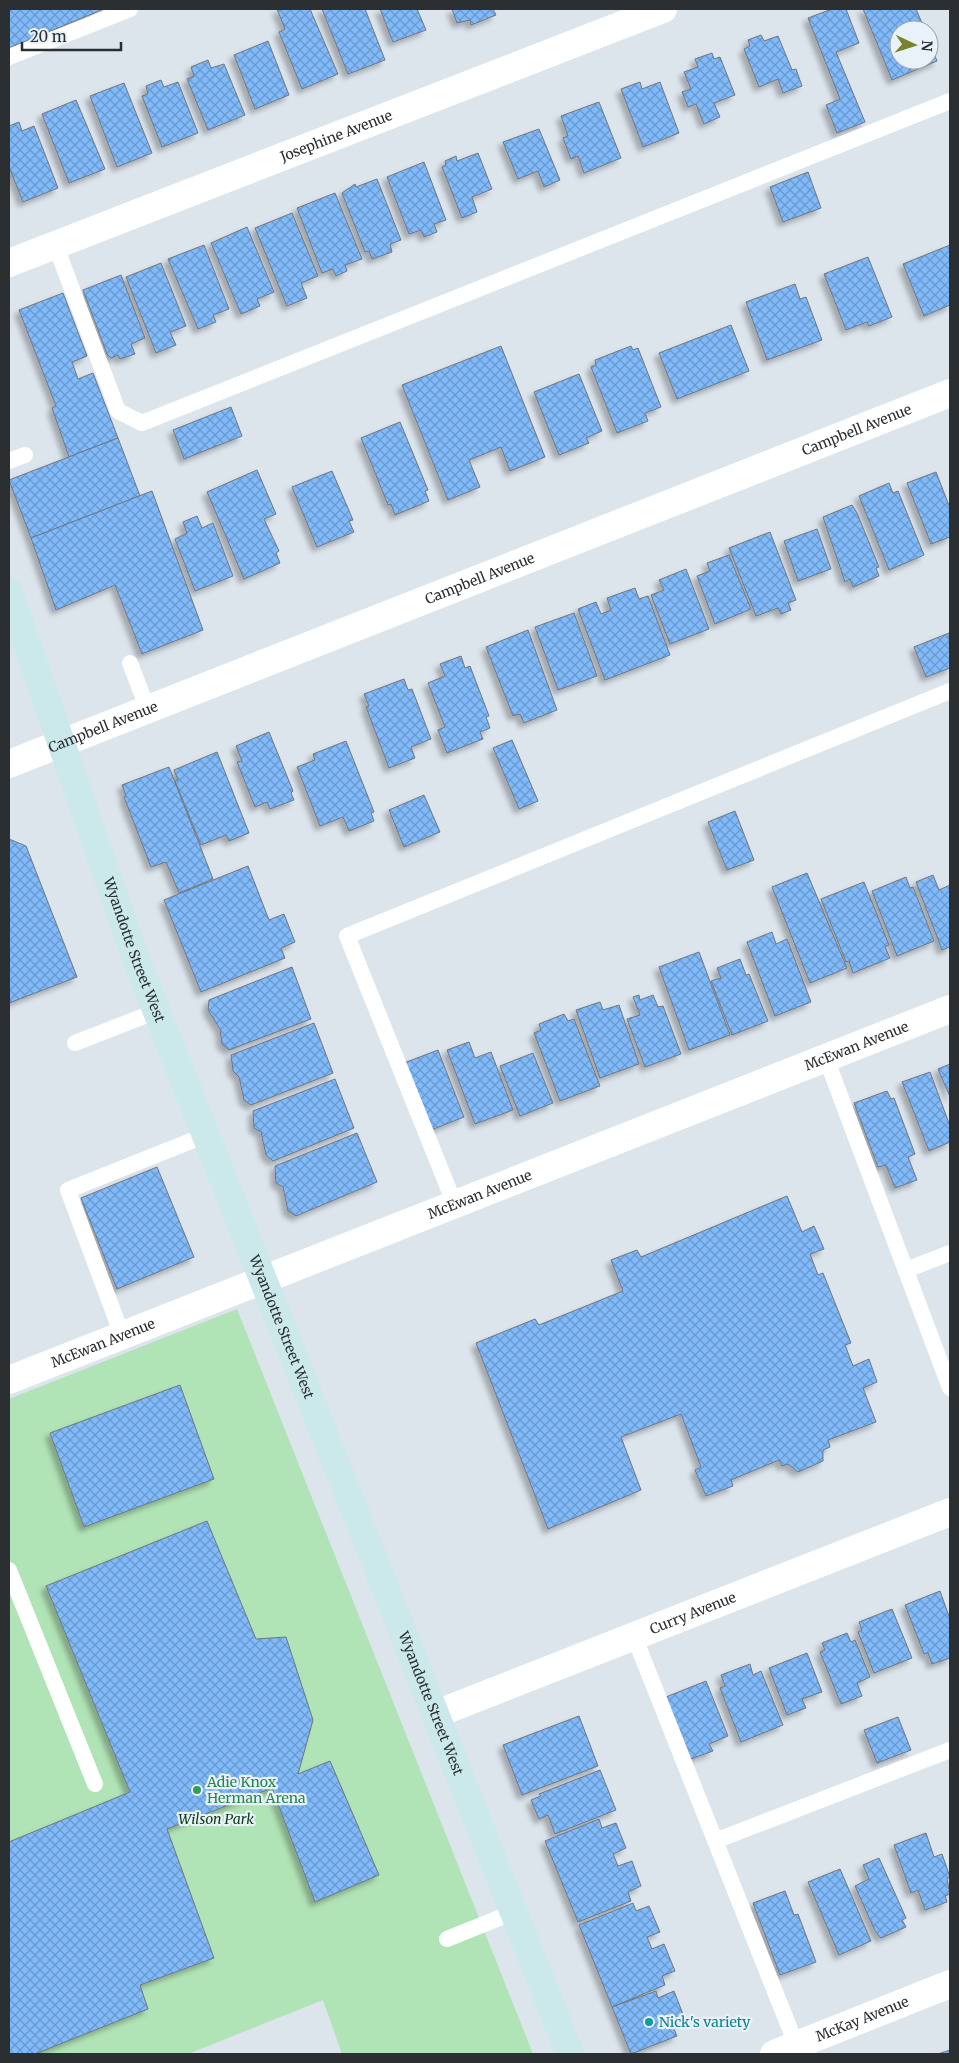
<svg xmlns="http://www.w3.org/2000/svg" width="959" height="2063" viewBox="0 0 959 2063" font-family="Merriweather,serif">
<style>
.green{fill:#b0e3b5}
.building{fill:url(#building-cross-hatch);stroke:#70767e;filter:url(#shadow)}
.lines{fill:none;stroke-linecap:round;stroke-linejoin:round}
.service{stroke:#fff;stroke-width:16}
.minor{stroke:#fff;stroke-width:28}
.tertiary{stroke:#fff;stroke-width:28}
.secondary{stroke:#cbe9eb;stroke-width:28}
.leisure-dot{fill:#2e9e5b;stroke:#e9f1f9;stroke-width:2}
.culture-dot{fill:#0f9aa8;stroke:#e9f1f9;stroke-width:2}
.labels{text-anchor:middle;stroke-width:4.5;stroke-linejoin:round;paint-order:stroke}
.street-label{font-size:14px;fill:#2c2f32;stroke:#e9f1f9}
.leisure-label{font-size:14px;fill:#27864d;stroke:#e9f1f9;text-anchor:start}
.park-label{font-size:14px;font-style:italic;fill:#0d4019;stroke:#e9f1f9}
.culture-label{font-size:14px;fill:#0d838f;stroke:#e9f1f9;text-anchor:start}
</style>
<defs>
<pattern id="building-cross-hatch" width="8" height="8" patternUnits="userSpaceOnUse" patternTransform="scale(1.25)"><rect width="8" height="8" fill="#80bafa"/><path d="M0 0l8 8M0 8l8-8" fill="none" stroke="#6998cb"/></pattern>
<filter id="shadow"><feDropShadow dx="-4.5" dy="4.5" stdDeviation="2.5" flood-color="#0004"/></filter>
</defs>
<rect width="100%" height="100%" fill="#dce4ec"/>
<!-- green -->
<polygon class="green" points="237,1309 533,2054 342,2054 323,2000 188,2054 9,2054 9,1399"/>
<!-- building -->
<g class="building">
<polygon points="9,9 104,9 9,48"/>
<polygon points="277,9 310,9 338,74 302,89 279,32 285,29"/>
<polygon points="322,9 365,9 385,60 348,74"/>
<polygon points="380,9 417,9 426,30 393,42"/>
<polygon points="452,9 493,9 496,15 471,25 470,20 457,23"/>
<polygon points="832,9 846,9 859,43 836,52 865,122 837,133 826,105 840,99 808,18"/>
<polygon points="863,9 916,9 925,30 899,30 899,60 929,60 929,41 937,61 892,80"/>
<polygon points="761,35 764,41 778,36 792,70 796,69 802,86 783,93 778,79 759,87 744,49 750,46 748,40"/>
<polygon points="268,41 289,95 255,109 234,55"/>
<polygon points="712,53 714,59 720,57 735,95 714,103 720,117 704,124 696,104 688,107 682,92 691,89 684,72 698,67 695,59"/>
<polygon points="208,60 211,68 224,64 245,115 208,130 187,79 194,76 191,67"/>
<polygon points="161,80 164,87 178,82 198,133 162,147 142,96 148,94 146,86"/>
<polygon points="640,82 642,89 660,82 679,133 643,147 621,89"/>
<polygon points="124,83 152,153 117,167 90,96"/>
<polygon points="76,100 105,169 69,183 42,114"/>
<polygon points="599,102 621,158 584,173 578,156 571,159 563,138 568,136 561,116"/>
<polygon points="19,122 22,131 34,126 58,188 23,202 9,167 9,126"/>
<polygon points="539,129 560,180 544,187 538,171 518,179 503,142"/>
<polygon points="478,153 492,189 472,197 477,212 462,218 442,167 446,165 445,161 456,156 457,161"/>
<polygon points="424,162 446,220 434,224 437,232 424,237 421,230 409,234 387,177"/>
<polygon points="808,172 821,208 783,222 770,187"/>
<polygon points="377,179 401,240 390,244 392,252 372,259 369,251 365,252 342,193 355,184 356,187"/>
<polygon points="335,193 362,259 345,265 347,271 336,276 333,269 322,273 297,208"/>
<polygon points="292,213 318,276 301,283 307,298 287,306 255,228"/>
<polygon points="247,227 274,292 257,299 260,306 241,314 211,243"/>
<polygon points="204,245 229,309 213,315 216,322 198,329 168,259"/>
<polygon points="950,245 950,305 924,316 903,264"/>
<polygon points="868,257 892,317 869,326 867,322 846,330 824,274"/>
<polygon points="161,263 186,326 170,332 176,345 156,353 126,277"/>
<polygon points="121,275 145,338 131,344 135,354 120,359 118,355 111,358 107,354 83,290"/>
<polygon points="795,284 800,299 806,297 822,340 767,360 746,302"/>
<polygon points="63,293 87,356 72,362 78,379 93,373 118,438 69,457 52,408 56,406 19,310"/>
<polygon points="731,325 749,371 677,399 659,353"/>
<polygon points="501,346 545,457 510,471 501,447 469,460 480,487 448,500 402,385"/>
<polygon points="631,346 633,350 638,348 661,407 645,413 648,421 617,433 591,367 596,365 595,360"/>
<polygon points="579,374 602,431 586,438 589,443 559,455 534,392"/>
<polygon points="231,407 242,436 184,459 173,430"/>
<polygon points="400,422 428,490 425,491 429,501 395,515 391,504 388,505 361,438"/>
<polygon points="118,438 140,496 31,538 9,480"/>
<polygon points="257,470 276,514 264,519 279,551 276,553 280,563 244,579 207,492"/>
<polygon points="332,471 353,520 349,521 354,532 317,547 292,487"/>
<polygon points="936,472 950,508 950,537 931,544 907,483"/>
<polygon points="889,483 893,493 898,491 924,555 889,570 859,496"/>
<polygon points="152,491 203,630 142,654 115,585 56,610 31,538"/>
<polygon points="852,505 857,513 879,567 876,568 879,576 853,587 850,579 845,582 823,517"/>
<polygon points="197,516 202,528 213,523 233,576 195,591 175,539 187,533 183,522"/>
<polygon points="817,529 831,569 798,581 784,541"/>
<polygon points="770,532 796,600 788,603 791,610 781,614 778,608 756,616 729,548"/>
<polygon points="729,555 751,609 715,624 697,576 710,571 707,563"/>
<polygon points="686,569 709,629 670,644 651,595 664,590 659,580"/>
<polygon points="635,588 639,599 648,596 670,655 605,680 578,609 596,602 601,614 611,610 607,598"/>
<polygon points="574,613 597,676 558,690 535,627"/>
<polygon points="528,630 557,710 524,723 520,714 513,716 486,647"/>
<polygon points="949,633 950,668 926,677 914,647"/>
<polygon points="461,656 465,668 470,666 489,716 486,717 490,728 480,732 483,739 447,753 438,730 445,727 428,683 445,676 440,664"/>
<polygon points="404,679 408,690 412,689 431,739 411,747 415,758 389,768 366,707 369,706 364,694"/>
<polygon points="269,732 293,791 291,793 294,800 270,809 267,802 255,807 237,762 242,761 236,746"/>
<polygon points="512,740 538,801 519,809 493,748"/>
<polygon points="346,741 374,812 371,813 374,821 349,831 343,817 320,826 297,767 315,760 313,754"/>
<polygon points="217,752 249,833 229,841 226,835 201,845 175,781 178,780 174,770"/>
<polygon points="169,767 213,879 179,893 166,862 151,867 124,797 126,796 122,785"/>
<polygon points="424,795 440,832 404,847 389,810"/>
<polygon points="735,811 754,860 727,870 708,822"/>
<polygon points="9,839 26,846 77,977 9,1003"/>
<polygon points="248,866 269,920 284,914 295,942 281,948 285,958 201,992 164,900"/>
<polygon points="807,873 847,968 810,983 772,887"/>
<polygon points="933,875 939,890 950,885 950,947 942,950 916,882"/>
<polygon points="906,877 910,888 913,887 934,941 897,956 872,891"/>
<polygon points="864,882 889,945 885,947 890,958 853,973 849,961 846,962 821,899"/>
<polygon points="772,932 776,944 787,939 811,1002 775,1016 747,942"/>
<polygon points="699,952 730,1035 689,1050 659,967"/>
<polygon points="740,959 746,975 749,974 768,1021 732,1035 711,981 721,978 717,968"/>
<polygon points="292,967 311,1019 229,1050 222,1044 220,1029 208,1010 209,1000"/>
<polygon points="639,995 640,1000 653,995 658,1007 663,1006 681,1054 645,1067 627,1019 640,1015 633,997"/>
<polygon points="600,1002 603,1010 619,1005 639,1064 600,1078 576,1010"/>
<polygon points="564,1014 568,1021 574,1019 600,1086 560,1101 534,1033 541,1030 539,1024"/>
<polygon points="314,1023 333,1073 251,1105 244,1100 239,1077 233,1071 231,1055"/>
<polygon points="469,1042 475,1058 491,1052 513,1110 475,1124 447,1050"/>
<polygon points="438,1050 464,1117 431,1130 404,1063"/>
<polygon points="533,1053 553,1103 520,1116 500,1066"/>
<polygon points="950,1064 950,1097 938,1069"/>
<polygon points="930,1072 950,1126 950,1142 929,1151 902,1082"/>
<polygon points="335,1079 354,1128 273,1161 266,1155 261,1132 254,1128 253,1111"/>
<polygon points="887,1091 891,1099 894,1098 915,1154 908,1157 917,1180 895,1188 886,1165 878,1167 854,1103"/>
<polygon points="357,1133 377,1182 296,1216 288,1211 283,1187 276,1183 275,1166"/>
<polygon points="157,1167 194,1257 117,1289 81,1198"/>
<polygon points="787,1196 802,1232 814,1226 824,1249 810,1254 818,1275 823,1273 851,1343 845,1345 853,1366 869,1359 877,1382 863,1388 876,1422 828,1440 830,1447 823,1450 823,1461 798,1472 788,1464 782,1466 779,1460 731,1480 733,1486 706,1496 695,1470 701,1467 681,1414 621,1437 641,1490 548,1529 476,1343 535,1319 539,1325 623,1291 611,1260 637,1250 641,1257"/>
<polygon points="180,1385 214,1479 84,1527 50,1433"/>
<polygon points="207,1521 256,1639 286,1637 313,1720 298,1774 330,1761 379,1875 315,1902 272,1788 167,1829 214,1958 140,1985 148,2009 35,2054 9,2054 9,1842 130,1792 46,1586"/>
<polygon points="940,1591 950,1619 950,1658 932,1664 928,1653 924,1654 905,1605"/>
<polygon points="892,1609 912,1658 874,1673 858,1632 862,1630 859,1622"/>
<polygon points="847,1633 851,1642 855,1640 870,1677 857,1683 862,1696 841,1704 820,1652 825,1650 822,1643"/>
<polygon points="807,1653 822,1692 802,1699 806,1708 787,1715 769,1668"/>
<polygon points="750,1664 753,1675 761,1671 783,1725 741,1742 720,1688 725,1686 721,1675"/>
<polygon points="706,1681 728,1736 709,1744 713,1751 691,1759 666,1697"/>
<polygon points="579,1716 598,1766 522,1795 503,1745"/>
<polygon points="898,1717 911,1750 877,1763 864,1730"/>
<polygon points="600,1770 616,1810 555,1834 548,1815 539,1819 531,1800 541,1796 539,1794"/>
<polygon points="599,1819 602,1828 616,1823 626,1848 613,1854 618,1866 632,1861 641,1886 628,1892 631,1901 578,1922 545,1841"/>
<polygon points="926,1833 934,1857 942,1854 950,1877 947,1879 950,1894 945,1896 947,1902 925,1910 918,1890 911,1893 894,1845"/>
<polygon points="879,1858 906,1918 902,1920 906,1927 881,1938 875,1931 855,1886 869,1879 863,1865"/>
<polygon points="840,1869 871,1941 839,1955 808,1882"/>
<polygon points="785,1891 794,1915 798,1914 816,1962 780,1975 753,1903"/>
<polygon points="633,1903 636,1911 649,1906 660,1932 647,1937 652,1949 664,1944 675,1971 662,1976 665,1985 612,2007 579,1925"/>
<polygon points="656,1991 658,1998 674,1991 684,2017 679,2019 680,2024 673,2027 677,2036 631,2054 612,2007"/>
<polygon points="950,2050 950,2054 938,2054"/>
</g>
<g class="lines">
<!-- service -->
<g class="service">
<polyline points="9,57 130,9"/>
<polyline points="55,244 118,411 142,423 950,101"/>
<polyline points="9,461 25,455"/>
<polyline points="130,663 148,710"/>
<polyline points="75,1043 157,1011"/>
<polyline points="826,1058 950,1388"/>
<polyline points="455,1205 347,936 950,691"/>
<polyline points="906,1270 950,1253"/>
<polyline points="122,1335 68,1190 206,1135"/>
<polyline points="9,1570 95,1784"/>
<polyline points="634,1636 799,2052"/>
<polyline points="715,1841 950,1750"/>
<polyline points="447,1939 514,1912"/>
</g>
<!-- minor -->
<g class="minor">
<path id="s1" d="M 9,263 L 663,9"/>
<path id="s2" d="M 9,1380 L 950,1009"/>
<path id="s3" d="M 436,1714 L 950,1512"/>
<path id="s4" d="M 774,2054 L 950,1984"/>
</g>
<!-- tertiary -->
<path class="tertiary" id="s5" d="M 9,764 L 950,393"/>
<!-- secondary -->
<path class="secondary" id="s6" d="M 9,592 L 136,959 L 570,2054"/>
</g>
<!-- markers -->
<circle class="leisure-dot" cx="197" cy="1790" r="5"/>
<circle class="culture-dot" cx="649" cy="2022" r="5"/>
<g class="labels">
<!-- street labels -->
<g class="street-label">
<text dy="5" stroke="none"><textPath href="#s1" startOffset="351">Josephine Avenue</textPath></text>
<text dy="5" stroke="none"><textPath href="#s5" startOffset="911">Campbell Avenue</textPath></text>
<text dy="5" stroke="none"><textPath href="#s5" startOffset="506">Campbell Avenue</textPath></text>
<text dy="5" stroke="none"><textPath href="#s5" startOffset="101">Campbell Avenue</textPath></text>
<text dy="5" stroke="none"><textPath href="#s6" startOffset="379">Wyandotte Street West</textPath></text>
<text dy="5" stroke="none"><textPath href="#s2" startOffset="911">McEwan Avenue</textPath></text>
<text dy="5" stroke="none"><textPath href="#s2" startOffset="506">McEwan Avenue</textPath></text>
<text dy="5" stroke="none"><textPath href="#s6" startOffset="784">Wyandotte Street West</textPath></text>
<text dy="5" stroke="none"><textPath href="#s2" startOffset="101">McEwan Avenue</textPath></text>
<text dy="5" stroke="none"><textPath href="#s3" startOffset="276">Curry Avenue</textPath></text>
<text dy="5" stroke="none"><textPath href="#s6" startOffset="1189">Wyandotte Street West</textPath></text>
<text dy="5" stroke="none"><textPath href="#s4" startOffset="95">McKay Avenue</textPath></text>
</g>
<!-- leisure labels -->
<g class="leisure-label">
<text x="207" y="1787">Adie Knox<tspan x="207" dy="16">Herman Arena</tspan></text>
</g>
<!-- park labels -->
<g class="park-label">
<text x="216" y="1824">Wilson Park</text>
</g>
<!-- culture labels -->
<g class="culture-label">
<text x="659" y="2027">Nick's variety</text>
</g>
</g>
<!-- border -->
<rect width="959" height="2063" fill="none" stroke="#2c2f32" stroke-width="20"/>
<!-- north arrow -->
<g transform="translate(914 45) rotate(94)"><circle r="24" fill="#e9f1f9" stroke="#9da3a9"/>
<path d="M0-4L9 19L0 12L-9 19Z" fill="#79832f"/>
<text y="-8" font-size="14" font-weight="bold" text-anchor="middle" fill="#2c2f32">N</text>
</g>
<!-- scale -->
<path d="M22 42v8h99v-8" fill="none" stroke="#2c2f32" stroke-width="2.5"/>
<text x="30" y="42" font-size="15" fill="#2c2f32" stroke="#e9f1f9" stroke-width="4" paint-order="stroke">20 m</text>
</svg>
